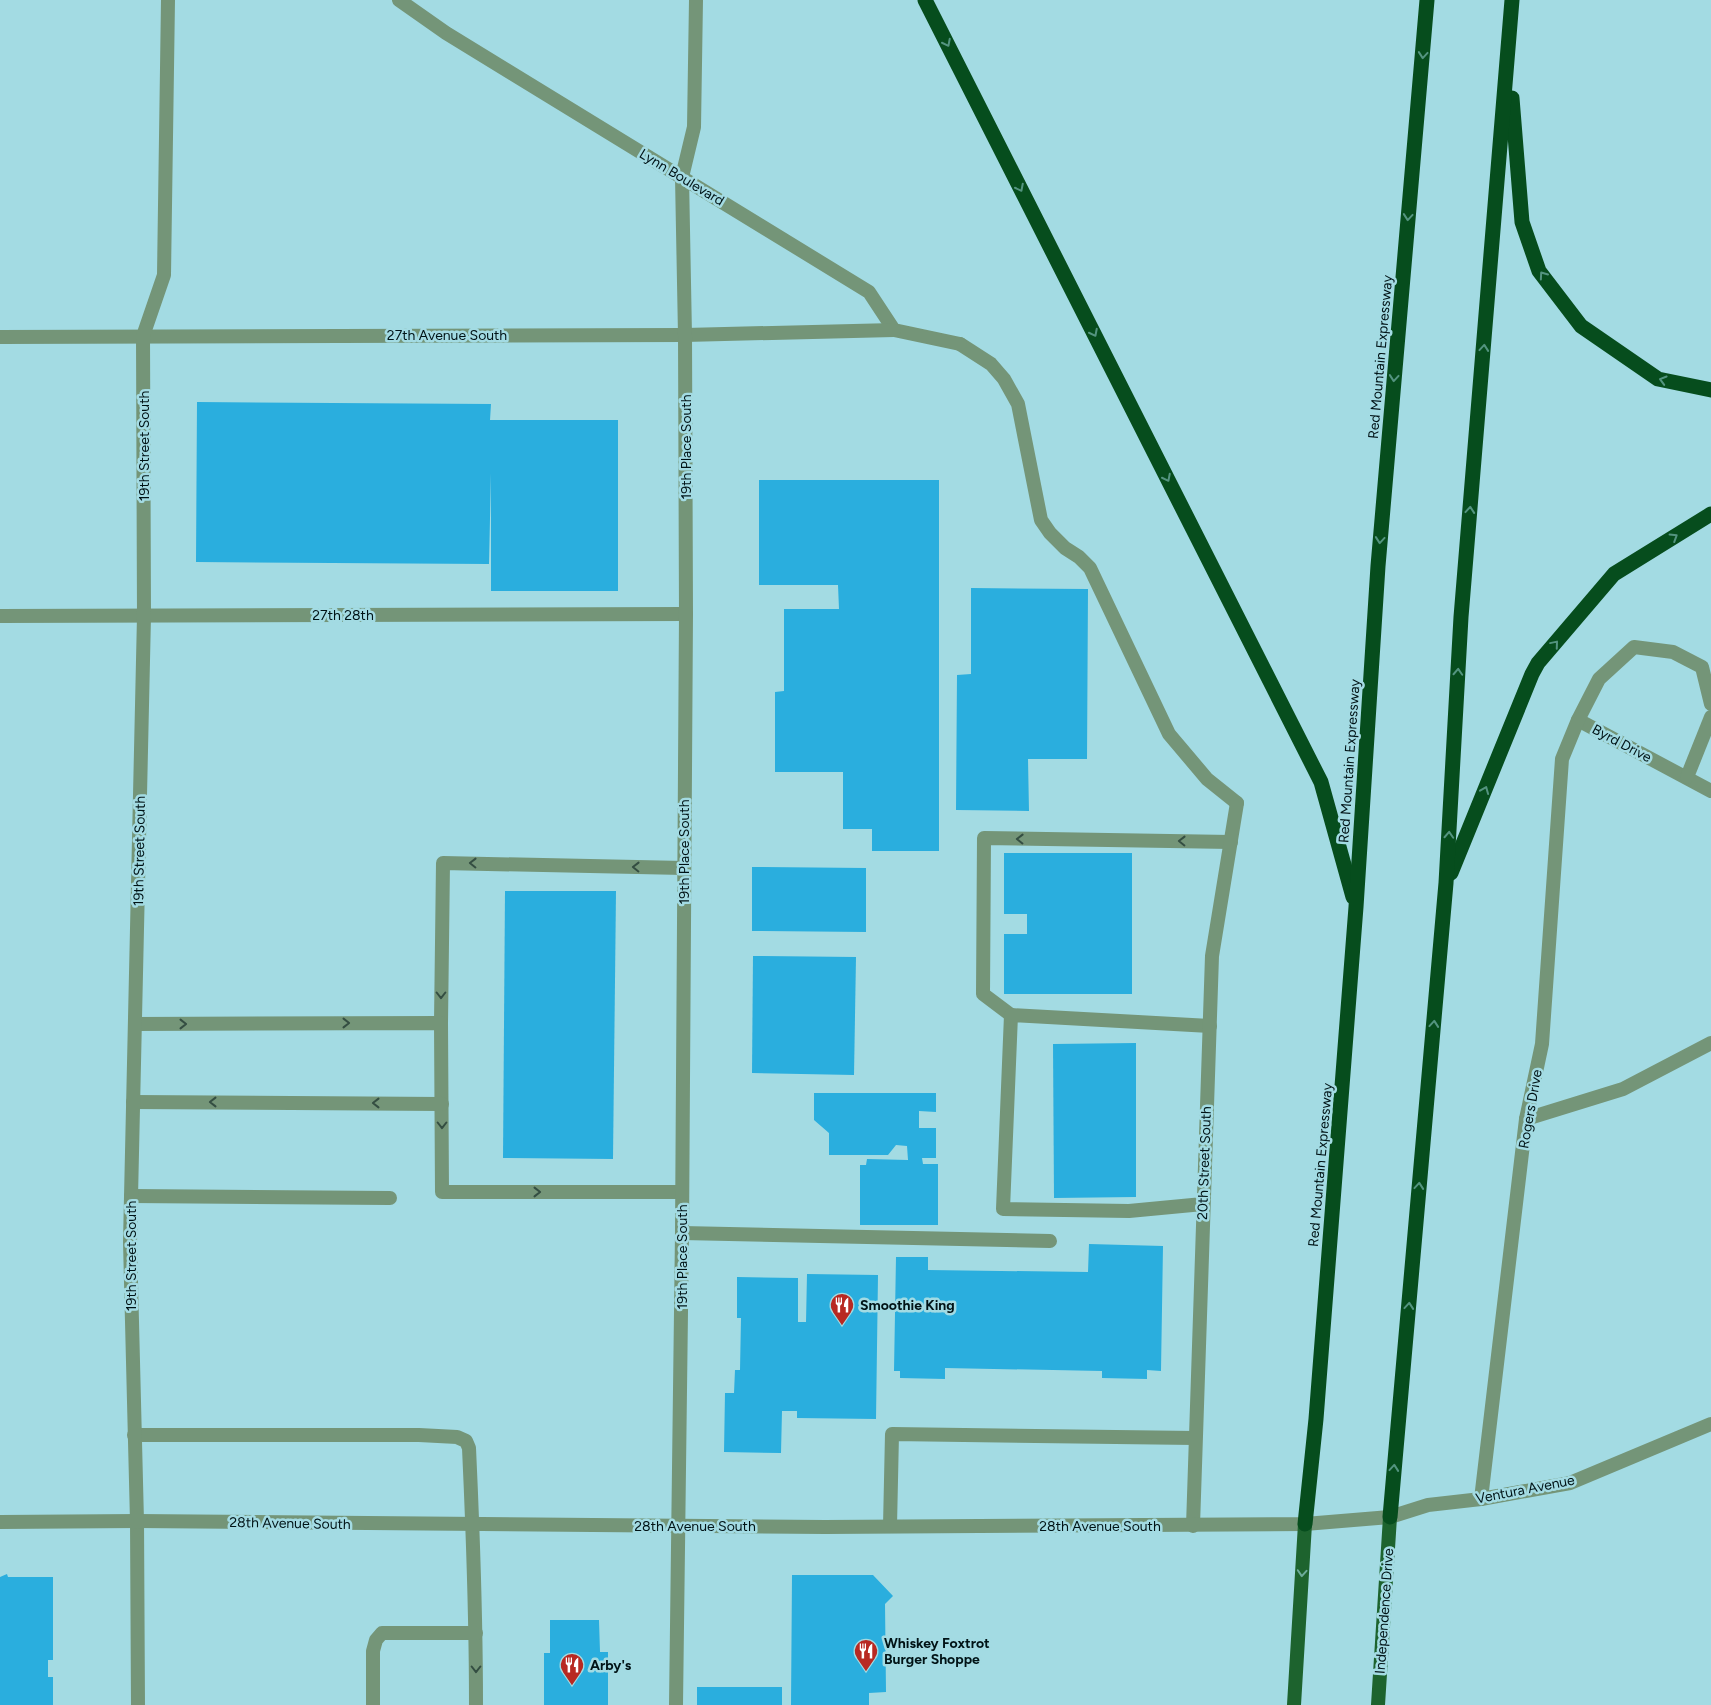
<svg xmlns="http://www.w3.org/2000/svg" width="1711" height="1705" viewBox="0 0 1711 1705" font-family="Figtree,sans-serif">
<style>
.building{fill:#2aaede}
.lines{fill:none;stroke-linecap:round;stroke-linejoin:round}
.service{stroke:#749578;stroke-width:14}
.minor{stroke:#749578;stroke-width:14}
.tertiary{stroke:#749578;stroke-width:14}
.primary{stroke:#1d632e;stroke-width:14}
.motorway{stroke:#064d1d;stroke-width:15}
.oneway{stroke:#549480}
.oneway2{stroke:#344e42}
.oneway3{stroke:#6dab9b}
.labels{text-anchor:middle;stroke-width:5;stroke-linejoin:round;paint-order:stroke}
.street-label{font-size:14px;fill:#001316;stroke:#a3dbe3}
.poi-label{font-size:14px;font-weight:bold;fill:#001316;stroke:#a3dbe3;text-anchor:start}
</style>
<rect width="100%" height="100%" fill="#a3dbe3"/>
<!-- building -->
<g class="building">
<polygon points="197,402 491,404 490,420 618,420 618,591 491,591 491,473 489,564 196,562"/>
<polygon points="759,480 939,480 939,851 872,851 872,829 843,829 843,772 775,772 775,692 784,691 784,609 839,609 838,585 759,585"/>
<polygon points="971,588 1088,589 1087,759 1028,759 1029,811 956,810 957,675 971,674"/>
<polygon points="1004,853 1132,853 1132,994 1004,994 1004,934 1027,934 1027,914 1004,914"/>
<polygon points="752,867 866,868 866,932 752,931"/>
<polygon points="505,891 616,891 613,1159 503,1158"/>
<polygon points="753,956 856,957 854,1075 752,1073"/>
<polygon points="1136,1043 1136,1197 1054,1198 1053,1044"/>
<polygon points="814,1093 936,1093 936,1112 919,1111 919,1128 936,1128 936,1158 922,1158 923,1164 938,1164 938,1225 860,1225 860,1165 866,1165 867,1159 908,1160 907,1146 896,1145 888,1155 829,1155 829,1133 814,1120"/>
<polygon points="1089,1244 1163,1246 1161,1371 1147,1370 1147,1379 1102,1378 1102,1371 945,1368 945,1379 900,1378 900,1371 894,1371 896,1257 928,1257 928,1270 1088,1272"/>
<polygon points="807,1274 878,1275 876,1419 797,1418 797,1411 782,1411 781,1453 724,1452 725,1393 734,1393 735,1370 740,1370 741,1318 737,1318 737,1277 798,1278 798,1322 806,1322"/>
<polygon points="7,1574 8,1577 53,1577 53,1660 48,1660 48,1677 53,1677 53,1705 0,1705 0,1577"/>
<polygon points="792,1575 873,1575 893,1596 885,1604 886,1692 869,1693 869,1705 791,1705"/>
<polygon points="550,1620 599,1620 600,1652 608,1652 608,1705 544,1705 544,1653 550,1653"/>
<rect x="697" y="1687" width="85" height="18"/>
</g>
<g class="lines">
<!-- service -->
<g class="service">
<polyline points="960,344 991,364 1004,379 1018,404 1041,520 1050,533 1065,548 1079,557 1090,568 1169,734 1207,779 1237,803"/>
<polyline points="0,616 686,614"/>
<polyline points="1011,1015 983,994 984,838 1231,842"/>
<polyline points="441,1023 443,863 684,868"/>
<polyline points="135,1024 441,1023 442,1192 682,1192"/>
<polyline points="133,1102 442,1104"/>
<polyline points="131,1196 390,1198"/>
<polyline points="1203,1204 1129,1211 1003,1209 1011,1015 1210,1026"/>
<polyline points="682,1233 1050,1241"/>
<path d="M 134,1435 L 419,1435 L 457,1437 L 466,1441 L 469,1448 C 473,1534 476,1619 476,1705"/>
<polyline points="890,1526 892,1434 1195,1438"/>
<polyline points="373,1705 373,1651 376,1640 382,1633 476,1633"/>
</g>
<!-- minor -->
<g class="minor">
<polyline points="399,0 446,33 869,292 894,330 960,344"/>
<polyline points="0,337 685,335 894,330"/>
<polyline points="1578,720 1711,791"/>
<polyline points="1687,777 1711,717"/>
<polyline points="1526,1119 1623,1089 1711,1043"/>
<polyline points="1481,1499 1526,1119 1542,1044 1562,759 1578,720 1599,679 1634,647 1673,652 1702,667 1711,704"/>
<polyline points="137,1521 130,1242 144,616 143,336 164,275 168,0"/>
<polyline points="1193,1526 1212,956 1237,803"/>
<polyline points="676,1705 682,1233 686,614 685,335 682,177 694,127 696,0"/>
</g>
<!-- tertiary -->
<g class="tertiary">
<polyline points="137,1521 138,1705"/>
<polyline points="0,1522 137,1521 825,1527 1305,1524 1390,1517 1428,1505 1481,1499 1570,1483 1711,1424"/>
</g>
<!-- primary -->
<g class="primary">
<polyline points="1294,1705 1305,1524"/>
<polyline points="1378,1705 1390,1517"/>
</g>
<!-- motorway -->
<g class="motorway">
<polyline points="925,0 1321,782 1353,897"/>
<polyline points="1512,98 1522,222 1539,271 1581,326 1658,379 1711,390"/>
<polyline points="1451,873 1532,674 1538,663 1614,574 1711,514"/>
<polyline points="1390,1517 1446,883 1461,617 1512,0"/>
<polyline points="1305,1524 1316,1419 1356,907 1378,566 1427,0"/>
</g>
</g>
<!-- one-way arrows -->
<defs><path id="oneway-chevron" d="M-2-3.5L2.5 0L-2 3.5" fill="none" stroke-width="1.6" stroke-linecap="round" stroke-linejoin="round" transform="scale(1.25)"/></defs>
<g class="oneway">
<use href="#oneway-chevron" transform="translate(947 43) rotate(63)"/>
<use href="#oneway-chevron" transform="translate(1423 55) rotate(95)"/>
<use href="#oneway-chevron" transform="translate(1020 188) rotate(63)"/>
<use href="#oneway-chevron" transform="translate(1408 217) rotate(95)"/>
<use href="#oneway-chevron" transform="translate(1543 275) rotate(-125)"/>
<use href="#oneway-chevron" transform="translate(1094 333) rotate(63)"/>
<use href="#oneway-chevron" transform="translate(1484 348) rotate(-85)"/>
<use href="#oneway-chevron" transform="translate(1394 378) rotate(95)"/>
<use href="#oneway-chevron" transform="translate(1663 380) rotate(-164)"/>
<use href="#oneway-chevron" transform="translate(1167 478) rotate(63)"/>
<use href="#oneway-chevron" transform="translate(1470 510) rotate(-85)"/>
<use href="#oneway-chevron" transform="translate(1674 537) rotate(-32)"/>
<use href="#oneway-chevron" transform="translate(1380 540) rotate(95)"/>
<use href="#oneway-chevron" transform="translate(1555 644) rotate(-50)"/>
<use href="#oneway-chevron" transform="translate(1458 672) rotate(-87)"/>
<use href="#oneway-chevron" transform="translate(1485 790) rotate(-68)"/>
<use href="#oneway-chevron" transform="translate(1449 835) rotate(-87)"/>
<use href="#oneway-chevron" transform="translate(1434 1024) rotate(-85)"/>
<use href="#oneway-chevron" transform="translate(1419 1186) rotate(-85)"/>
<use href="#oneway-chevron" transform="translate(1409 1306) rotate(-85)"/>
<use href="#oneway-chevron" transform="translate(1394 1468) rotate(-85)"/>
</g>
<g class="oneway2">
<use href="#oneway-chevron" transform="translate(1020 839) rotate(-179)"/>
<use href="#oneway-chevron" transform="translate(1182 841) rotate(-179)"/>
<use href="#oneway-chevron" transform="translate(473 863) rotate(-179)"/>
<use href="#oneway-chevron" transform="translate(636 867) rotate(-179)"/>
<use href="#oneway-chevron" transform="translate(441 995) rotate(90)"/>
<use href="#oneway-chevron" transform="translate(346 1023)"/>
<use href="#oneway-chevron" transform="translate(183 1024)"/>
<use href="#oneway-chevron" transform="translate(213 1102) rotate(-180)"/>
<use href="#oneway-chevron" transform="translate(376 1103) rotate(-180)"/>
<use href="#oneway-chevron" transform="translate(442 1125) rotate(90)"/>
<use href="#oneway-chevron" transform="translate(537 1192)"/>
<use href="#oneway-chevron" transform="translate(476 1669) rotate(90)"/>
</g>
<use class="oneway3" href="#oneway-chevron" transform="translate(1302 1573) rotate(94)"/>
<!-- icons -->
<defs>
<g id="restaurant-pin" transform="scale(1.25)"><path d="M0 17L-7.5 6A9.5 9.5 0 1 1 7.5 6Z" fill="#b82922" stroke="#a3dbe3"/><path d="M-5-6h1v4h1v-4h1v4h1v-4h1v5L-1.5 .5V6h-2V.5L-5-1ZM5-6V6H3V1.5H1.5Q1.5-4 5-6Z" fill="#fff"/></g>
</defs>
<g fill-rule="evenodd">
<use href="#restaurant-pin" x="842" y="1305"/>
<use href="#restaurant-pin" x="866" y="1651"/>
<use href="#restaurant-pin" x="572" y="1665"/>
</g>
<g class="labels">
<!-- street labels -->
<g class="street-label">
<text transform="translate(682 177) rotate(31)" y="5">Lynn Boulevard</text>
<text x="447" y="340">27th Avenue South</text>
<text transform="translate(1380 357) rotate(-85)" y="5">Red Mountain Expressway</text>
<text transform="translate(144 446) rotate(-90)" y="5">19th Street South</text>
<text transform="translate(686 447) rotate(-90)" y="5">19th Place South</text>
<text x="343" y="620">27th 28th</text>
<text transform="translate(1622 743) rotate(28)" y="5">Byrd Drive</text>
<text transform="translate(1349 761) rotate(-86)" y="5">Red Mountain Expressway</text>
<text transform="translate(139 851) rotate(-89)" y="5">19th Street South</text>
<text transform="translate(684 852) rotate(-90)" y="5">19th Place South</text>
<text transform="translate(1530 1109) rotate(-80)" y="5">Rogers Drive</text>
<text transform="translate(1204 1163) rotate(-88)" y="5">20th Street South</text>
<text transform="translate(1320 1165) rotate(-85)" y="5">Red Mountain Expressway</text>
<text transform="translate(131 1256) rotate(-90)" y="5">19th Street South</text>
<text transform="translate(682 1257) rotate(-90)" y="5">19th Place South</text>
<text transform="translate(1525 1489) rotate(-11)" y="5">Ventura Avenue</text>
<text transform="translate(290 1523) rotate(1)" y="5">28th Avenue South</text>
<text x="695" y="1531">28th Avenue South</text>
<text x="1100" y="1531">28th Avenue South</text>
<text transform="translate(1384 1611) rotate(-86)" y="5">Independence Drive</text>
</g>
<!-- poi labels -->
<g class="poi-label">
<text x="860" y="1310">Smoothie King</text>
<text x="884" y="1648">Whiskey Foxtrot<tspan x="884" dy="16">Burger Shoppe</tspan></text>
<text x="590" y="1670">Arby's</text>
</g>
</g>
</svg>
